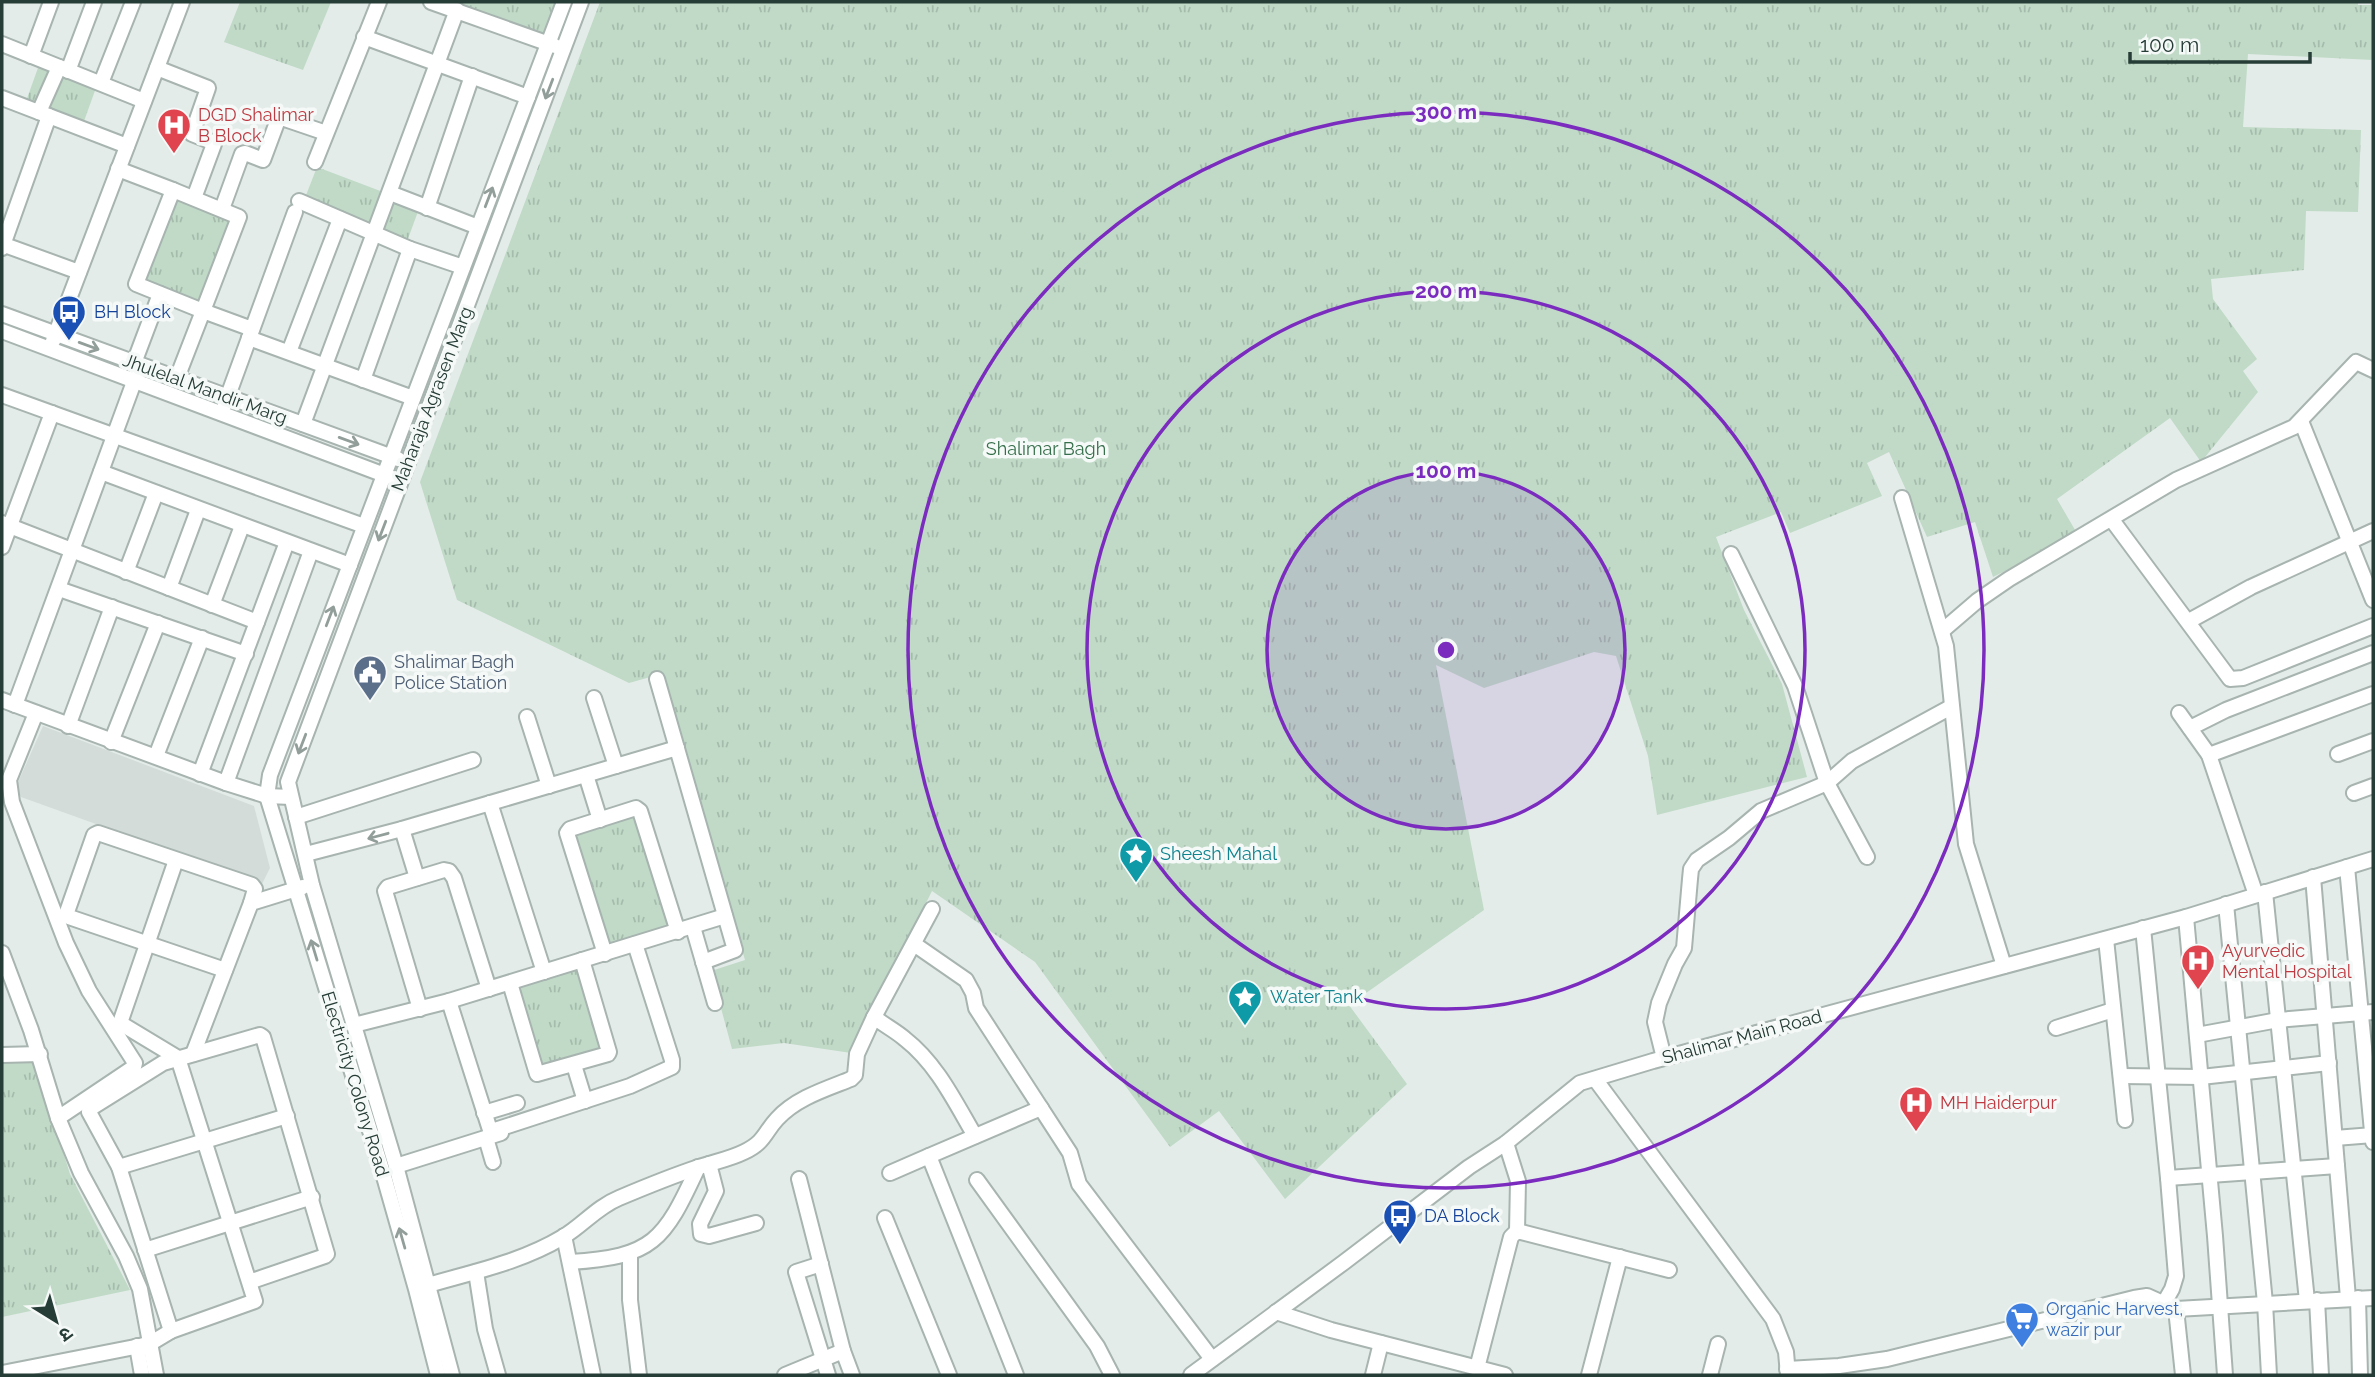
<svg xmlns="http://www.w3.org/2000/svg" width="2375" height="1377" viewBox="0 0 2375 1377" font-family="Raleway,'Noto Sans Devanagari',sans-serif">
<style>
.built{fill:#d3dcd8}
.park{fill:url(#park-tufts)}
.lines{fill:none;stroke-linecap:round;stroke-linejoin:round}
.minor-casing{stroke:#a7b4b0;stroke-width:18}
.minor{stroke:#fff;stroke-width:14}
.oneway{stroke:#929e9a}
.ring{fill:none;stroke:#7b2cbf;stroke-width:3.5}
.labels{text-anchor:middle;stroke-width:7;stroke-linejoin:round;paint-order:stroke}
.health-label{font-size:18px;fill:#be3a42;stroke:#f5f9f7;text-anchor:start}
.transit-label{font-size:18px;fill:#164399;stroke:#f5f9f7;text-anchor:start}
.street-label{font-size:18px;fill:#263c36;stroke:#f5f9f7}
.park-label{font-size:18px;fill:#356e4b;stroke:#f5f9f7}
.service-label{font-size:18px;fill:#4e5e75;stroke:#f5f9f7;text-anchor:start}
.culture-label{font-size:18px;fill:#0d838f;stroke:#f5f9f7;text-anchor:start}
.shop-label{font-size:18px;fill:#366cbe;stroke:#f5f9f7;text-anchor:start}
.centre{fill:#7b2cbf;stroke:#f5f9f7;stroke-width:3.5}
.ring-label{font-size:21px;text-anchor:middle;font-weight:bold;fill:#7b2cbf;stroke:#f5f9f7;stroke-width:7;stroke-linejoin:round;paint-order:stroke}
</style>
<defs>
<pattern id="park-tufts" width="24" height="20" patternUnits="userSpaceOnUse" patternTransform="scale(1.75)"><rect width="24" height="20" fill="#c0dac7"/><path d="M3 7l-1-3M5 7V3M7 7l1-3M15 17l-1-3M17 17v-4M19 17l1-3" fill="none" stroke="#a5bcac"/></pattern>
</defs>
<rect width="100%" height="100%" fill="#e4ece9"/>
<!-- built -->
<polygon class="built" points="43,726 254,806 270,868 262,884 21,797 15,789"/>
<!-- park -->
<g class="park">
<polygon points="240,2 331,2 303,70 224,42"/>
<polygon points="421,2 558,2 543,39"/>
<polygon points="600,2 2358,2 2358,5 2373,5 2373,60 2248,54 2243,127 2361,130 2358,212 2306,211 2304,270 2211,279 2213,299 2257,359 2243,371 2258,392 2201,462 2170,418 2057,499 2078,535 1993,577 1975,522 1927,537 1889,452 1867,463 1882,496 1790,533 1781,512 1716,537 1744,610 1782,684 1807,777 1657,815 1648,756 1616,656 1594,652 1484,688 1436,665 1484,910 1349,1005 1407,1084 1285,1199 1219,1111 1170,1147 1035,962 932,891 851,1053 784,1043 732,1049 711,971 745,960 661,674 629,683 457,600 420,482"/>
<polygon points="39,65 97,85 83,124 25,104"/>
<polygon points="317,167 420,206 405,247 301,208"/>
<polygon points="175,195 234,217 200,306 141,283"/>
<polygon points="637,812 673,928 607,949 571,833"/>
<polygon points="580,966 606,1051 541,1071 515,985"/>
<polygon points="34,1059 70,1174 130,1290 2,1317 2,1060"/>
</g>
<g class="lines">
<!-- minor casing -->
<g class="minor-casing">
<g id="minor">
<polyline points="431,2 555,46"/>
<polyline points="364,37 528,97"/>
<polyline points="2,44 144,101"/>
<polyline points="31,56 51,2"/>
<polyline points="157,68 208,88 192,134 212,142 214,144 194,198"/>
<polyline points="68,71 94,2"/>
<polyline points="101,83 133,2"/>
<polyline points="2,98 127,146"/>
<polyline points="39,112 59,67"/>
<polyline points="315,162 379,2"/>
<polyline points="118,169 173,190"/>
<polygon points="173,190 239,217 203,311 136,284"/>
<polyline points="390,193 478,227"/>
<polyline points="299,201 410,249 463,267"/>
<polyline points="427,208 472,76"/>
<polyline points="222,209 242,154 245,153 263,160 279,117 326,133"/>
<polyline points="2,244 79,272"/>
<polyline points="2,248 49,116"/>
<polyline points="2,314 398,459"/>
<polyline points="2,331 390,477"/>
<polyline points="249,338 413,398"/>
<polyline points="53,341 182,2"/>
<polyline points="289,352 340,219"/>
<polyline points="134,363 160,294"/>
<polyline points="177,378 203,311 252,329"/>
<polyline points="363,380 410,249"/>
<polyline points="2,395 364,526"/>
<polyline points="225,404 295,212"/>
<polyline points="2301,421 2373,600"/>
<polyline points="303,424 457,10"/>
<polyline points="101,472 350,565"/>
<polyline points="1902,498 1946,646 1966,844 2004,966"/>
<polyline points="2112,520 2230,679 2243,678 2373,626"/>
<polyline points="2,523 257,622"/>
<polyline points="2,547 52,413"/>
<polyline points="1731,554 1795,686 1827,783 1867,857"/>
<polyline points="126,572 156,493"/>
<polyline points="169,588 198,510"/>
<polyline points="59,589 246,654"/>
<polyline points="212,605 242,526"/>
<polyline points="2189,621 2251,587 2373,531"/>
<polyline points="1942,631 1977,601 2009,579 2176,480 2294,427 2356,362 2373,370"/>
<polyline points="657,679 735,950 703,962"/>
<polyline points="594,698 616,766"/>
<polyline points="2,700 226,783 267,796 291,797"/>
<polyline points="15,705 138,371"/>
<polyline points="36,713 9,780 12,802 66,943 89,991 135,1063 134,1067 58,1118"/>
<polyline points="2179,713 2209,755 2256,895"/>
<polyline points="527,717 549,786"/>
<polyline points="68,726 112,607"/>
<polyline points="2190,728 2226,710 2373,653"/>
<polyline points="111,742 158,623"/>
<polyline points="2338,754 2373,741"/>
<polyline points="2209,755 2373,694"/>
<polyline points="156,756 202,638"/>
<polyline points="200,774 287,542"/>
<polyline points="586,775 600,820"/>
<polyline points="226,783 311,551"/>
<polyline points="2354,793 2373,786"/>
<polyline points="490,803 544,972"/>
<polyline points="296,817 473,760"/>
<polyline points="402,829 417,878"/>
<polyline points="306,854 402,829 677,748"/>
<polyline points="176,860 120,1023 178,1058 255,1301 171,1331 119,1167 89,1112 91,1108 163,1063 260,1035 263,1037 327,1254 325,1256 249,1282"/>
<polyline points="2347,867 2373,1142"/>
<polyline points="2313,877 2348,1298"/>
<polyline points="2265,892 2307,1301"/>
<polyline points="2226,904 2265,1303 2269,1375"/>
<polyline points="2186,917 2215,1236 2225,1375"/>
<polyline points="693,927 715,1003"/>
<polyline points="2143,928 2168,1178 2176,1276 2172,1289 2164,1303"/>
<polyline points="2106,939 2125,1120"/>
<polyline points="914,944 966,980 973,993 976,1008 1070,1153 1079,1184 1212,1359"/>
<polyline points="2,953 31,1030 58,1118 81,1173 126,1256 140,1289 156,1375"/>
<polyline points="605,954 567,833 570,829 636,808 640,811 678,932"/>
<polyline points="225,970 69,917 67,912 94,835 98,833 252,885 255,889 251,903"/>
<polyline points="510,983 537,1074 608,1054 609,1052 582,960"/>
<polyline points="449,1001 490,1130 495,1130 630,1086 672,1067 672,1060 635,944"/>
<polyline points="420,1009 385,891 388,887 444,870 449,871 454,878 489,989"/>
<path d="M 874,1017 C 884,1025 896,1031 905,1039 C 937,1064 955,1102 975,1136"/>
<polyline points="354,1025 449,1001 725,916"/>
<polyline points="2056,1028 2113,1010"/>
<polyline points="2197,1035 2278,1020 2373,1012"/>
<polyline points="193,1054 251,903 303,887"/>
<polyline points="2,1055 40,1054"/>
<polyline points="1664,1058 1655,1022 1659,1003 1675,964 1684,948 1690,879 1691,869 1697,860 1729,838 1761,811 1827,783 1852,761 1951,707"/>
<polyline points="574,1065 585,1101"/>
<polyline points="2121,1076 2201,1077 2329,1063"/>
<polyline points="1595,1079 1773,1319 1786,1352 1788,1375"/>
<polyline points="484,1113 517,1103"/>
<polyline points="486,1138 493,1162"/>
<polyline points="2335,1138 2373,1135"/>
<polyline points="1506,1143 1518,1181 1517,1231"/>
<polyline points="709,1164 716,1191 700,1224 701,1234 709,1236 756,1223"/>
<polyline points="396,1166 501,1133"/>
<polyline points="119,1167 287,1116"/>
<polyline points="890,1173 929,1156"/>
<polyline points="2168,1178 2337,1166"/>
<polyline points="799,1179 843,1351 852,1375"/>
<polyline points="977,1180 1097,1346 1112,1375"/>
<polyline points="885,1218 949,1375"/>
<polyline points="564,1236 593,1375"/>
<polyline points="145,1250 312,1197"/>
<polyline points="630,1253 630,1300 639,1375"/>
<path d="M 570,1262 C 653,1257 664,1241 698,1167"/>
<polyline points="821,1264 796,1272 828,1375"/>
<polyline points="476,1272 485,1329 498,1375"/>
<path d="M 418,1288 C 467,1273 518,1264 563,1237 C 583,1225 597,1207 619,1198 C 645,1187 672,1176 699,1167 C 714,1162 730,1159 744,1152 C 765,1142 764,1133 777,1119 C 796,1098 826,1089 851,1079 L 855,1075 L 857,1054 L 874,1017 L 932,909"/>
<polyline points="2358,1298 2360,1375"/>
<polyline points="2317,1300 2321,1375"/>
<polyline points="2176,1309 2183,1375"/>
<polyline points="1276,1312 1331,1330 1505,1375"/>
<polyline points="137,1346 142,1375"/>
<polyline points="1477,1368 1511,1237 1517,1231 1669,1270"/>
<polyline points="1787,1369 1839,1366 1887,1359 2134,1298 2147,1296 2176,1309 2373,1298"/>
<polyline points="2,1373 140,1346 151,1343 171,1331"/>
<polyline points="438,1375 416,1289 383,1173 267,796 270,775 564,2"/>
<polyline points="452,1375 396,1166 312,885 288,782 581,2"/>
<polyline points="785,1375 843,1351"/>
<polyline points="1016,1375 929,1156 1041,1108"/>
<polyline points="1191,1375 1343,1263 1469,1167 1506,1143 1580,1083 1653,1061 2186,917 2373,859"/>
<polyline points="1373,1375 1381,1343"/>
<polyline points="1589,1375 1620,1257"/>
<polyline points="1710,1375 1718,1344"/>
</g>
</g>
<!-- minor -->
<use href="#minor" class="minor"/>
</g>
<!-- one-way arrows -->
<defs><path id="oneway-shaft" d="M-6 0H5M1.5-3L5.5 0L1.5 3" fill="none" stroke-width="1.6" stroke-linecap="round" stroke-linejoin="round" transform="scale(1.75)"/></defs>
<g class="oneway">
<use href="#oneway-shaft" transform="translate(549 89) rotate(111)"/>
<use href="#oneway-shaft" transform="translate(489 197) rotate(-69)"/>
<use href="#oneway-shaft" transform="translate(89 346) rotate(20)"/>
<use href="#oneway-shaft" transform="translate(349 441) rotate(20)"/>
<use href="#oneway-shaft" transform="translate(382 531) rotate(111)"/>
<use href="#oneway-shaft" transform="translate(330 616) rotate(-69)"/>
<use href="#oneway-shaft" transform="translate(302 744) rotate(111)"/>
<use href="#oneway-shaft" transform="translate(378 836) rotate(165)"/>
<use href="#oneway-shaft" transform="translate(314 950) rotate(-107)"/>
<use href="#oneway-shaft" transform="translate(402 1238) rotate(-106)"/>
</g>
<!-- distance rings -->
<circle cx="1446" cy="650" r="179" fill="#7b2cbf" fill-opacity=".12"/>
<g class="ring">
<circle cx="1446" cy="650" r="179"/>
<circle cx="1446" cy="650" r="359"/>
<circle cx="1446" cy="650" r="538"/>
</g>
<!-- icons -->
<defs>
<g id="hospital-pin" transform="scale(1.75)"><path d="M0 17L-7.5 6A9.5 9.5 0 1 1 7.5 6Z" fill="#e0444e" stroke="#f5f9f7"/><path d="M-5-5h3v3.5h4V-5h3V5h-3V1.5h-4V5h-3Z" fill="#fff"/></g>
<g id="bus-pin" transform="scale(1.75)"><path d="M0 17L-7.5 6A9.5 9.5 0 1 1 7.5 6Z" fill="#1a4fb4" stroke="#f5f9f7"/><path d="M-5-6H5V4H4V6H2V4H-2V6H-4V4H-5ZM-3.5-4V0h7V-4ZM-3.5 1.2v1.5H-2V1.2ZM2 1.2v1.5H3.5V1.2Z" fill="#fff"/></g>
<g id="civic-pin" transform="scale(1.75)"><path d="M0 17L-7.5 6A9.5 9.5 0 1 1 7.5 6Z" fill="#5c6f8a" stroke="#f5f9f7"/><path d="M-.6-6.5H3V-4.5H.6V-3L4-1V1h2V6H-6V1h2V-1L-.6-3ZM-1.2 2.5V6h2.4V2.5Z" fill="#fff"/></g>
<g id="sight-pin" transform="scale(1.75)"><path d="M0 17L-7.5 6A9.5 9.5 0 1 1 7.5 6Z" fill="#0f9aa8" stroke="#f5f9f7"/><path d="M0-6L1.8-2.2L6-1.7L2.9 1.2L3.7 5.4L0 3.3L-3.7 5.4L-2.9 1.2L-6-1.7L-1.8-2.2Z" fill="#fff"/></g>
<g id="supermarket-pin" transform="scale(1.75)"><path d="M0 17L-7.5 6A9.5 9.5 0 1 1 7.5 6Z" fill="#3f7fe0" stroke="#f5f9f7"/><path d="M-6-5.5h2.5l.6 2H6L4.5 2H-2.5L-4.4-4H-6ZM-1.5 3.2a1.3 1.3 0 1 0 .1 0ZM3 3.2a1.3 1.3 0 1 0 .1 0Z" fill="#fff"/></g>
</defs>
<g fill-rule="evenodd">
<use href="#hospital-pin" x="174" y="125"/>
<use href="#bus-pin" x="69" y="312"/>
<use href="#civic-pin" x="370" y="672"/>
<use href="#sight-pin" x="1136" y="854"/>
<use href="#hospital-pin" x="2198" y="961"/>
<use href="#sight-pin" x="1245" y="997"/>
<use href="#hospital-pin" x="1916" y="1103"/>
<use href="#bus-pin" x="1400" y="1216"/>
<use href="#supermarket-pin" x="2022" y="1319"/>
</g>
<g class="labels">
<!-- health labels -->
<g class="health-label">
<text x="198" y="121">DGD Shalimar<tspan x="198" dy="21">B Block</tspan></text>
<text x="2222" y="957">Ayurvedic<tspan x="2222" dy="21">Mental Hospital</tspan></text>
<text x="1940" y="1109">MH Haiderpur</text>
</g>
<!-- transit labels -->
<g class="transit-label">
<text x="94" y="318">BH Block</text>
<text x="1424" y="1222">DA Block</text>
</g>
<!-- street labels -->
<g class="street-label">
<text transform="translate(205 389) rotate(20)" y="6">Jhulelal Mandir Marg</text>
<text transform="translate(432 399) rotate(-69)" y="6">Maharaja Agrasen Marg</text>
<text transform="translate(1742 1037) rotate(-15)" y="6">Shalimar Main Road</text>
<text transform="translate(355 1084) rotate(73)" y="6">Electricity Colony Road</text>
</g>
<!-- park labels -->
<g class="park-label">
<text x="1046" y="455">Shalimar Bagh</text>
</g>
<!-- service labels -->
<g class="service-label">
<text x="394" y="668">Shalimar Bagh<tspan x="394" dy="21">Police Station</tspan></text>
</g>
<!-- culture labels -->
<g class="culture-label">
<text x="1160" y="860">Sheesh Mahal</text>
<text x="1270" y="1003">Water Tank</text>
</g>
<!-- shop labels -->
<g class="shop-label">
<text x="2046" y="1315">Organic Harvest,<tspan x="2046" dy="21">wazir pur</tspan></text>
</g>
</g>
<circle cx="1446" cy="650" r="10" class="centre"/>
<g class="ring-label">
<text x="1446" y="119">300 m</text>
<text x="1446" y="298">200 m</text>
<text x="1446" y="478">100 m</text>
</g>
<!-- border -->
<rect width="2375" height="1377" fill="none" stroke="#263c36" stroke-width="7"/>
<!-- north arrow -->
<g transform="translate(56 1321) rotate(143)" stroke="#f5f9f7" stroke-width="5" paint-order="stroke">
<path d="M0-5L12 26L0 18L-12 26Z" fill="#263c36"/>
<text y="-10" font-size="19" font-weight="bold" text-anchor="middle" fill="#263c36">उ</text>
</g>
<!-- scale -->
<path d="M2130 52v10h180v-10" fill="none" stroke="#263c36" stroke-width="3.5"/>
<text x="2140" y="52" font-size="21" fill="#263c36" stroke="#f5f9f7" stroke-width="5" paint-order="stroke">100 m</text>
</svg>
